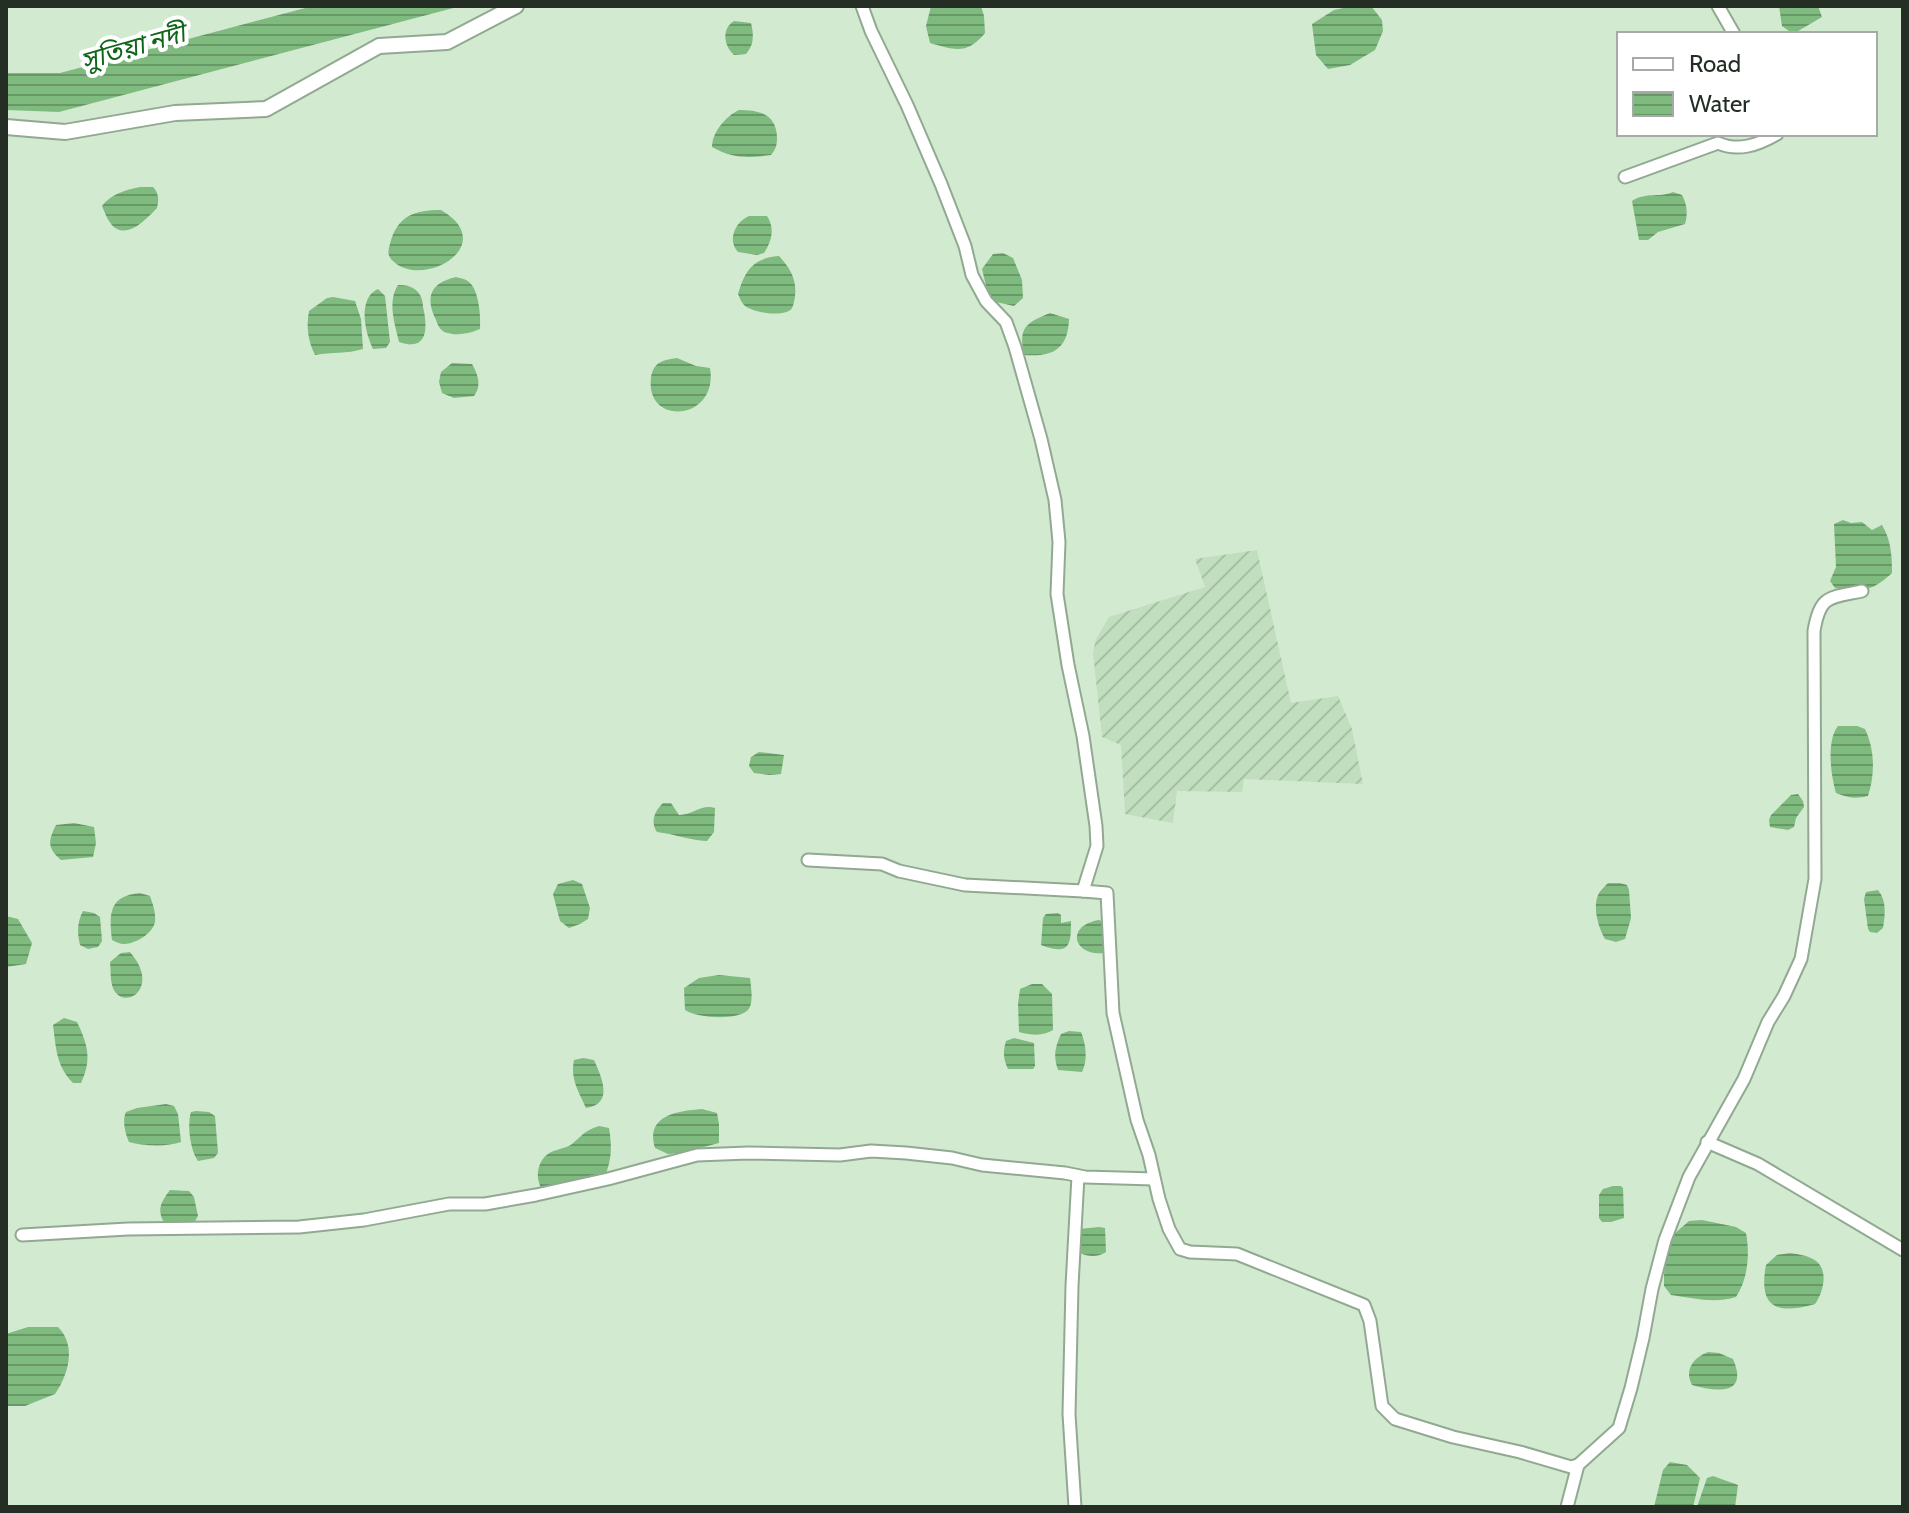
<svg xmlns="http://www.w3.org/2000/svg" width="1909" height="1513" viewBox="0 0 1909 1513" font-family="Cabin,'Noto Sans Bengali',sans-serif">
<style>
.industrial{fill:url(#industrial-furrows)}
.water{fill:url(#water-rules)}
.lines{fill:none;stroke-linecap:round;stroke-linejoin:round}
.minor-casing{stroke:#92a991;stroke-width:15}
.tertiary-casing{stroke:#92a991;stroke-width:18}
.minor{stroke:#fff;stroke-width:11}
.tertiary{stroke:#fff;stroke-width:14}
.labels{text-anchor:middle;stroke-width:8;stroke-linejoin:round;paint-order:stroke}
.water-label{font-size:26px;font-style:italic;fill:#0f6518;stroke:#fff}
</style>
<defs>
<pattern id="industrial-furrows" width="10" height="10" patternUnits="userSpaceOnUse" patternTransform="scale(2)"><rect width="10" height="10" fill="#c1dfbf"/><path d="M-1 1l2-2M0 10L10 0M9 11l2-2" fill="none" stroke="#a6c0a4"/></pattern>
<pattern id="water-rules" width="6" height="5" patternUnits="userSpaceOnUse" patternTransform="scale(2)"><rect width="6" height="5" fill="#7fba7e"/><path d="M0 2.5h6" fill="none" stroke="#689867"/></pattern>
</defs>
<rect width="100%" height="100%" fill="#d2ead0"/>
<!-- industrial -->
<polygon class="industrial" points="1257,550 1291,703 1338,696 1352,729 1363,784 1244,779 1242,792 1177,791 1173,823 1125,814 1121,745 1102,737 1093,653 1096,639 1109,617 1205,587 1195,559"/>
<!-- water -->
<g class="water">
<polygon points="313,6 461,6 59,112 6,110 6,73 60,73"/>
<path d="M 931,6 L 981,6 L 984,16 L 985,33 C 967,55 955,50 930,43 L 926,26 Z"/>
<polygon points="1353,6 1371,6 1382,20 1383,31 1375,50 1350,65 1328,69 1316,55 1312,24 1334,10"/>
<polygon points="1779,6 1818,6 1822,17 1793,34 1782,26"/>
<path d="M 734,21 L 751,23 C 754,35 754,45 746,54 L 734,55 C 724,46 721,29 734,21 Z"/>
<path d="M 739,110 C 759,110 776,114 777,137 C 777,145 776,149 771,155 C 749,158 733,159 712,147 C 712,132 726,116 739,110 Z"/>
<path d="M 140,187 L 153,187 C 159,193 159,200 157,208 C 148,217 132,236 117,229 C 109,225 105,213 102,206 C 111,194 125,190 140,187 Z"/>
<path d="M 1673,192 L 1682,195 C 1687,204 1688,214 1685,224 L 1658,232 L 1648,240 L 1639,240 L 1632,201 C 1645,192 1659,198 1673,192 Z"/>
<path d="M 441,210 C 501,245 422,290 393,261 C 387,256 388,251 390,244 C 397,216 414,210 441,210 Z"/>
<path d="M 749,216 L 767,216 C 775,228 772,241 764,253 L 757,255 L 738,252 C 727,240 735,222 749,216 Z"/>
<polygon points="1003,253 1013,258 1022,280 1023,298 1014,306 996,302 987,290 982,269 993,254"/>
<path d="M 779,256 C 790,268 797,279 795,296 C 795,298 793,307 792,308 C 786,318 752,313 744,305 C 741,302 740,298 738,294 C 745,270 753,258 779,256 Z"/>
<path d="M 456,277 C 459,278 466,279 469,282 C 479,290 481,317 480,329 C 471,333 458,336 448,333 C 441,332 438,326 436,320 C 425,297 430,283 456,277 Z"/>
<path d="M 398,285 C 406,285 415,286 420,295 C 422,298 423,304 423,307 C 428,328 428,352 399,342 C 395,324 387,302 398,285 Z"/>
<path d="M 378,289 L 385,296 L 390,342 L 386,348 L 373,349 C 365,333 357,298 378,289 Z"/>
<path d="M 333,297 L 355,301 L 361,319 L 363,349 C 347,354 331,352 315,355 C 308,341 306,327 309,311 L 327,298 Z"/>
<path d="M 1050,313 L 1069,319 C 1068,350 1052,357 1024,355 C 1018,327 1026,323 1050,313 Z"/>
<path d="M 677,358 L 696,366 L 710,368 C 719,421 645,427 651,378 C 653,362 663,360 677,358 Z"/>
<path d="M 452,363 L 472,364 C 478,375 482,385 474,396 L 454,398 L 442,393 L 439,382 L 441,372 Z"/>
<path d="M 1843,520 L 1851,523 L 1862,522 L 1872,530 L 1882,525 C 1891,540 1892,555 1892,573 C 1869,594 1864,589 1835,588 L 1830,581 L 1836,567 L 1834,524 Z"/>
<path d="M 1838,726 L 1857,726 L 1865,729 C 1875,750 1875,775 1868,796 C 1856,799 1848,798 1836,793 C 1831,776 1826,741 1838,726 Z"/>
<polygon points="759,752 784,755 781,774 769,775 754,773 749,766 751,757"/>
<polygon points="1798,794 1803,801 1804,807 1796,818 1794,827 1788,830 1770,827 1769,820 1771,815 1791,795"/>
<path d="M 663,803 L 671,803 L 679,815 C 693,815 701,804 715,808 L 714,832 L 707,841 C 689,840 674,834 657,832 C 650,821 655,811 663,803 Z"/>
<path d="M 74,823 L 94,827 L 96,843 L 93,857 L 61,860 C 47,848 48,841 56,825 Z"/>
<polygon points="573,880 582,884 590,908 588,919 580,924 569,928 560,921 553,894 558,884"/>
<path d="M 1608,883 L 1620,883 L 1627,885 L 1629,890 L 1631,918 L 1625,939 L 1616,942 L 1605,939 C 1598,927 1592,906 1599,893 C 1601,890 1606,885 1608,883 Z"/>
<path d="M 1878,890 C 1887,901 1885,915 1883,928 L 1877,933 L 1870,932 L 1868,929 L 1864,899 L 1866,892 Z"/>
<path d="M 140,893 L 150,896 C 153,905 156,912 155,922 C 153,933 136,944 124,944 C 120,944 116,942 112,940 C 109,913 109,896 140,893 Z"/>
<path d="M 83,911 L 94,913 L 100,917 L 102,941 L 98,947 L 88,949 L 80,945 C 77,932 77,923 83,911 Z"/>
<path d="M 1058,913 L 1061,915 L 1061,923 L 1071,921 C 1071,945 1070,956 1041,945 L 1043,918 L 1046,914 Z"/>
<polygon points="6,916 18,919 32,943 26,964 6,967"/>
<path d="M 1099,920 L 1106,923 L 1105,953 C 1074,957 1064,926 1099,920 Z"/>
<path d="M 130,952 C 162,989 123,1012 113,988 C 110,980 111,970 110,962 L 121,953 Z"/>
<path d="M 719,975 L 750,978 C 751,987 754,1003 748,1010 C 737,1021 697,1018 685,1010 L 684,988 L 699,978 Z"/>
<path d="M 1032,984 L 1042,984 L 1052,994 L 1053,1030 C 1044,1036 1029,1035 1019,1032 L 1018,1004 L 1020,989 Z"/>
<path d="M 64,1018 L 77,1022 C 88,1045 92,1060 81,1083 L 73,1083 C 56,1066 56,1047 53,1025 Z"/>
<path d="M 1069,1031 L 1081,1032 C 1086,1044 1088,1060 1082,1072 L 1058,1070 C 1053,1056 1055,1047 1061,1034 Z"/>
<path d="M 1014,1038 L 1034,1043 L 1035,1066 L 1033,1069 L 1008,1069 C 1003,1059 1003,1051 1006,1041 Z"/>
<path d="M 583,1058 L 594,1060 C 602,1078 614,1104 586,1108 C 579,1092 570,1079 574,1060 Z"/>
<path d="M 166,1104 L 174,1106 L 178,1114 L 181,1142 C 167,1147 143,1146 129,1142 C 125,1133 122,1120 126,1112 L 137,1108 Z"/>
<path d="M 702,1109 L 717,1113 L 719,1124 L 719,1143 L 681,1153 L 668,1154 L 655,1148 C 645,1116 676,1111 702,1109 Z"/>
<path d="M 196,1111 L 209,1112 L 215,1116 L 218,1153 L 214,1158 L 198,1161 C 190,1150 187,1124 191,1112 Z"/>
<path d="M 599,1126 L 609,1128 C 612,1146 612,1159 605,1176 L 542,1189 C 535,1178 537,1162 548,1154 C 555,1149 565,1149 572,1144 C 583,1135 584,1131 599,1126 Z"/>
<polygon points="1613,1186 1621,1186 1623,1188 1624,1218 1611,1222 1602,1222 1599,1218 1599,1195 1603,1189"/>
<path d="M 170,1190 L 189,1191 L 194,1197 L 198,1216 L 195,1221 L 165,1224 C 156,1210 161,1202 170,1190 Z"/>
<path d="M 1702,1220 L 1736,1227 L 1746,1233 C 1750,1254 1748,1279 1736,1297 C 1714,1304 1693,1298 1671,1295 L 1664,1286 L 1664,1275 L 1665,1264 L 1674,1234 L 1689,1221 Z"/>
<path d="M 1099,1227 L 1105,1228 L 1106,1252 C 1099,1257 1088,1257 1080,1253 L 1079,1229 Z"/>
<path d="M 1790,1253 C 1799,1254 1809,1256 1816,1261 C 1829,1271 1823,1293 1815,1304 C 1777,1315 1758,1308 1766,1265 L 1777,1255 Z"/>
<path d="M 28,1327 L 58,1327 C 77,1346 68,1375 55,1394 L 25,1406 L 6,1406 L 6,1334 Z"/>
<path d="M 1708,1352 L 1719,1353 L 1733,1359 C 1749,1396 1716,1392 1692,1385 C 1684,1370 1693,1358 1708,1352 Z"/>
<polygon points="1670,1462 1687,1465 1700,1478 1693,1507 1654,1507 1663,1470"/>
<polygon points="1713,1476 1738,1485 1735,1507 1697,1507 1707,1478"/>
</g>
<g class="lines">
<!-- minor casing -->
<g class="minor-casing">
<g id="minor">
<polyline points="1718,6 1734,34"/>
<path d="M 1625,177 L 1718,143 C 1738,152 1758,145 1777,134"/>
<polyline points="808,860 882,864 899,871 965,885 1083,891 1097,846 1096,826 1083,736 1068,665 1057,594 1059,542 1055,500 1041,439 1015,347 1006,322 986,301 972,275 965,246 941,184 907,105 871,31 862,6"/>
<polyline points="1083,891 1107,893 1113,1013 1137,1120 1149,1155 1159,1199 1169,1229 1180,1249 1190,1252 1237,1254 1364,1305 1370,1321 1382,1406 1395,1419 1453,1437 1520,1452 1571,1467 1578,1465"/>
<polyline points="1707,1142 1758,1164 1903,1250"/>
<polyline points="22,1235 128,1229 299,1227 364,1220 449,1204 485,1204 536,1195 608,1179 697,1155 748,1153 840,1155 871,1151 906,1153 952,1158 982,1165 1065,1173 1085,1177 1154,1179"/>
<polyline points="1075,1507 1069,1414 1072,1286 1078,1176"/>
<path d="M 1567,1507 L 1578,1465 L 1619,1428 L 1631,1388 L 1643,1338 L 1652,1289 L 1665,1240 L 1689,1177 L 1744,1079 L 1768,1022 L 1784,996 L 1801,959 L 1815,879 L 1814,631 C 1820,595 1829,598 1862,591"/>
</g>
</g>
<!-- tertiary casing -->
<g class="tertiary-casing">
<polyline id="tertiary" points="6,127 65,132 175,113 266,109 379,46 447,42 516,6"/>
</g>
<!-- minor -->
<use href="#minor" class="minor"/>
<!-- tertiary -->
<use href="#tertiary" class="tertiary"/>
</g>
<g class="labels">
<!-- water labels -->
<g class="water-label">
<text transform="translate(133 47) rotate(-16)" y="9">সুতিয়া নদী</text>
</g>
</g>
<!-- border -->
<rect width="1909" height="1513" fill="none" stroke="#242e24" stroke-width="16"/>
<!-- legend -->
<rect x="1617" y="32" width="260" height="104" fill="#ffffff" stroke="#a7aba7" stroke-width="2"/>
<rect x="1633" y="58" width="40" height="12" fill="#ffffff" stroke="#a7aba7" stroke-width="2"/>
<text x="1689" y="72" font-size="24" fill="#242e24">Road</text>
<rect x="1633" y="92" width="40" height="24" fill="url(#water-rules)" stroke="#a7aba7" stroke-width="2"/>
<text x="1689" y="112" font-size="24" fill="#242e24">Water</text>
</svg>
